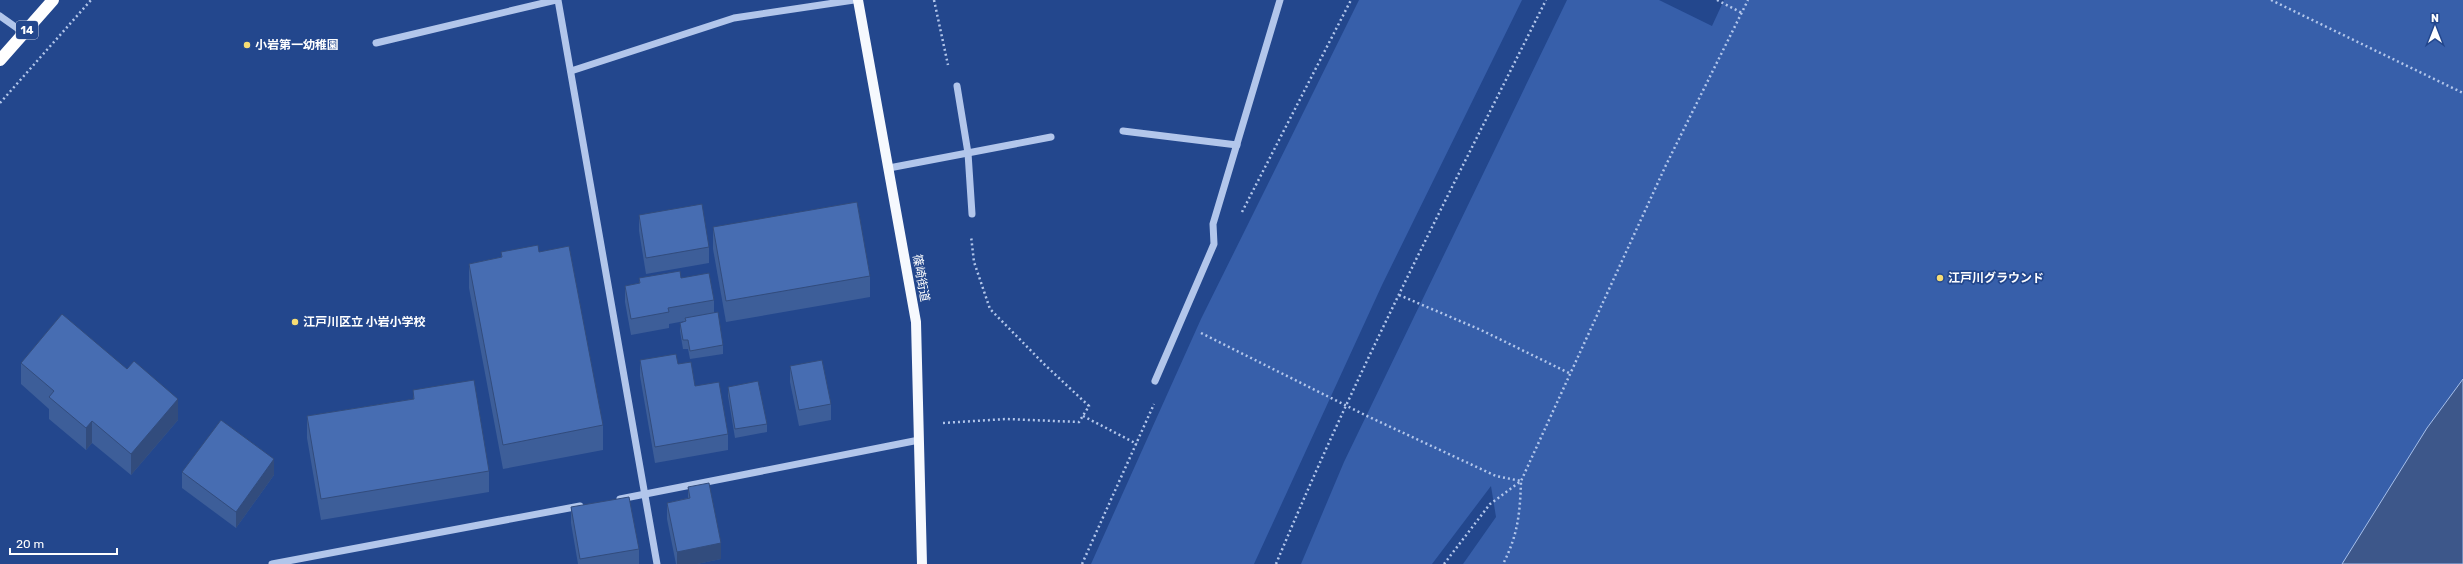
<svg xmlns="http://www.w3.org/2000/svg" width="2463" height="564" viewBox="0 0 2463 564" font-family="Rubik,'Noto Sans JP',sans-serif">
<style>
.green{fill:#375faa}
.water{fill:#3d578a;stroke:#a6c0ec}
.lines{fill:none;stroke-linecap:round;stroke-linejoin:round}
.path{stroke:#b2c6eb;stroke-width:2.5;stroke-dasharray:2 3;stroke-linecap:butt}
.minor{stroke:#b2c6eb;stroke-width:7}
.major{stroke:#f6f9fe;stroke-width:10}
.highway{stroke:#fff;stroke-width:12}
.wall{fill:#3d5e99}
.shaded-wall{fill:#324c7d}
.building{fill:#476db2;stroke:#324c7d}
.poi-dot{fill:#f7dd74;stroke:#23478d;stroke-width:1.5}
.labels{text-anchor:middle;stroke-width:3.5;stroke-linejoin:round;paint-order:stroke}
.shield{fill:#23478d;stroke:#bdc8dd;stroke-width:1}
.shield-label{font-size:11px;font-weight:bold;fill:#fff}
.poi-label{font-size:12px;font-weight:bold;fill:#fff;stroke:#23478d;text-anchor:start}
.street-label{font-size:12px;fill:#fff;stroke:#23478d}
</style>
<rect width="100%" height="100%" fill="#23478d"/>
<!-- green -->
<g class="green">
<polygon points="1359,0 1522,0 1382,285 1254,564 1091,564 1201,319"/>
<polygon points="1567,0 1659,0 1712,26 1724,0 2463,0 2463,379 2427,428 2342,564 1463,564 1496,517 1491,486 1432,564 1301,564 1344,462"/>
</g>
<!-- water -->
<polygon class="water" points="2463,379 2463,564 2342,564 2427,428"/>
<g class="lines">
<!-- path -->
<g class="path">
<polyline points="934,0 948,65"/>
<polyline points="1717,0 1742,13"/>
<polyline points="2271,0 2463,93"/>
<polyline points="0,103 91,0"/>
<polyline points="1242,212 1351,0"/>
<polyline points="1399,295 1481,330 1571,374"/>
<path d="M 1201,333 L 1367,416 L 1496,476 L 1521,481 C 1520,513 1518,535 1503,564"/>
<polyline points="1083,416 1137,444"/>
<polyline points="943,423 1006,419 1079,422 1089,406 1045,365 990,309 974,262 971,236"/>
<polyline points="1082,564 1154,404"/>
<path d="M 1276,564 C 1356,372 1453,186 1546,0"/>
<polyline points="1444,564 1490,504 1521,481 1666,165 1748,0"/>
</g>
<!-- minor -->
<g class="minor">
<polyline points="558,0 657,564"/>
<polyline points="0,16 24,33"/>
<polyline points="376,43 556,0"/>
<polyline points="571,71 734,18 854,0"/>
<polyline points="957,86 968,153 972,214"/>
<polyline points="1123,131 1237,145"/>
<polyline points="889,168 1051,137"/>
<polyline points="1155,381 1214,244 1213,224 1280,0"/>
<polyline points="620,499 919,440"/>
<polyline points="272,564 580,506"/>
</g>
<!-- major -->
<polyline class="major" points="858,0 916,322 922,564"/>
<!-- highway -->
<polyline class="highway" points="0,60 53,0"/>
</g>
<!-- wall -->
<g class="wall">
<polygon points="639,215 709,247 709,263 646,274 639,231"/>
<polygon points="713,227 870,276 870,297 726,322 713,249"/>
<polygon points="501,252 539,252 603,425 603,450 503,469 469,288 469,264 501,257"/>
<polygon points="639,278 681,278 714,300 714,313 723,345 723,354 690,359 688,349 683,349 680,331 680,323 685,321 669,324 669,328 631,335 625,302 625,286 639,283"/>
<polygon points="640,360 678,364 695,386 728,434 728,450 655,463 640,376"/>
<polygon points="21,363 178,420 131,475 92,443 86,450 49,419 49,409 21,384"/>
<polygon points="790,366 831,404 831,420 799,426 790,382"/>
<polygon points="728,387 767,424 767,432 735,438 728,396"/>
<polygon points="413,390 489,471 489,492 321,520 307,438 307,416 413,399"/>
<polygon points="182,472 274,475 236,528 182,488"/>
<polygon points="688,487 721,559 697,564 676,564 667,519 667,503 688,498"/>
<polygon points="571,507 639,549 639,564 578,564 571,523"/>
</g>
<!-- shaded-wall -->
<g class="shaded-wall">
<polygon points="178,399 178,420 131,475 131,454"/>
<polygon points="92,421 92,443 86,450 86,428"/>
<polygon points="274,459 274,475 236,528 236,512"/>
<polygon points="721,543 721,559 697,564 677,564 677,552"/>
</g>
<!-- building -->
<g class="building">
<polygon points="857,202 870,276 726,301 713,227"/>
<polygon points="702,204 709,247 646,258 639,215"/>
<polygon points="538,245 539,252 569,246 603,425 503,445 469,264 502,257 501,252"/>
<polygon points="680,271 681,278 709,273 714,300 668,308 669,312 631,319 625,286 640,283 639,278"/>
<polygon points="718,312 723,345 690,351 688,340 683,340 680,323 686,321 685,318"/>
<polygon points="62,314 127,369 134,361 178,399 131,454 92,421 86,428 49,397 54,391 21,363"/>
<polygon points="676,354 678,364 691,362 695,386 719,382 728,434 655,447 640,360"/>
<polygon points="822,360 831,404 799,410 790,366"/>
<polygon points="474,380 489,471 321,499 307,416 414,399 413,390"/>
<polygon points="758,381 767,424 735,429 728,387"/>
<polygon points="221,420 274,459 236,512 182,472"/>
<polygon points="709,483 721,543 677,552 667,503 690,498 688,487"/>
<polygon points="629,497 639,549 580,559 571,507"/>
</g>
<!-- markers -->
<g class="poi-dot">
<circle cx="247" cy="45" r="4"/>
<circle cx="1940" cy="278" r="4"/>
<circle cx="295" cy="322" r="4"/>
</g>
<g class="labels">
<!-- shield labels -->
<rect class="shield" x="16" y="21" width="22" height="18" rx="3"/>
<g class="shield-label">
<text x="27" y="34">14</text>
</g>
<!-- poi labels -->
<g class="poi-label">
<text x="255" y="49">小岩第一幼稚園</text>
<text x="1948" y="282">江戸川グラウンド</text>
<text x="303" y="326">江戸川区立 小岩小学校</text>
</g>
<!-- street labels -->
<g class="street-label">
<text transform="translate(921 278) rotate(80)" y="4">篠崎街道</text>
</g>
</g>
<!-- north arrow -->
<g transform="translate(2435 28)" stroke="#23478d" stroke-width="3" paint-order="stroke">
<path d="M0-3L7 15L0 10L-7 15Z" fill="#ffffff"/>
<text y="-6" font-size="11" font-weight="bold" text-anchor="middle" fill="#ffffff">N</text>
</g>
<!-- scale -->
<path d="M10 548v6h107v-6" fill="none" stroke="#ffffff" stroke-width="2"/>
<text x="16" y="548" font-size="12" fill="#ffffff" stroke="#23478d" stroke-width="3" paint-order="stroke">20 m</text>
</svg>
